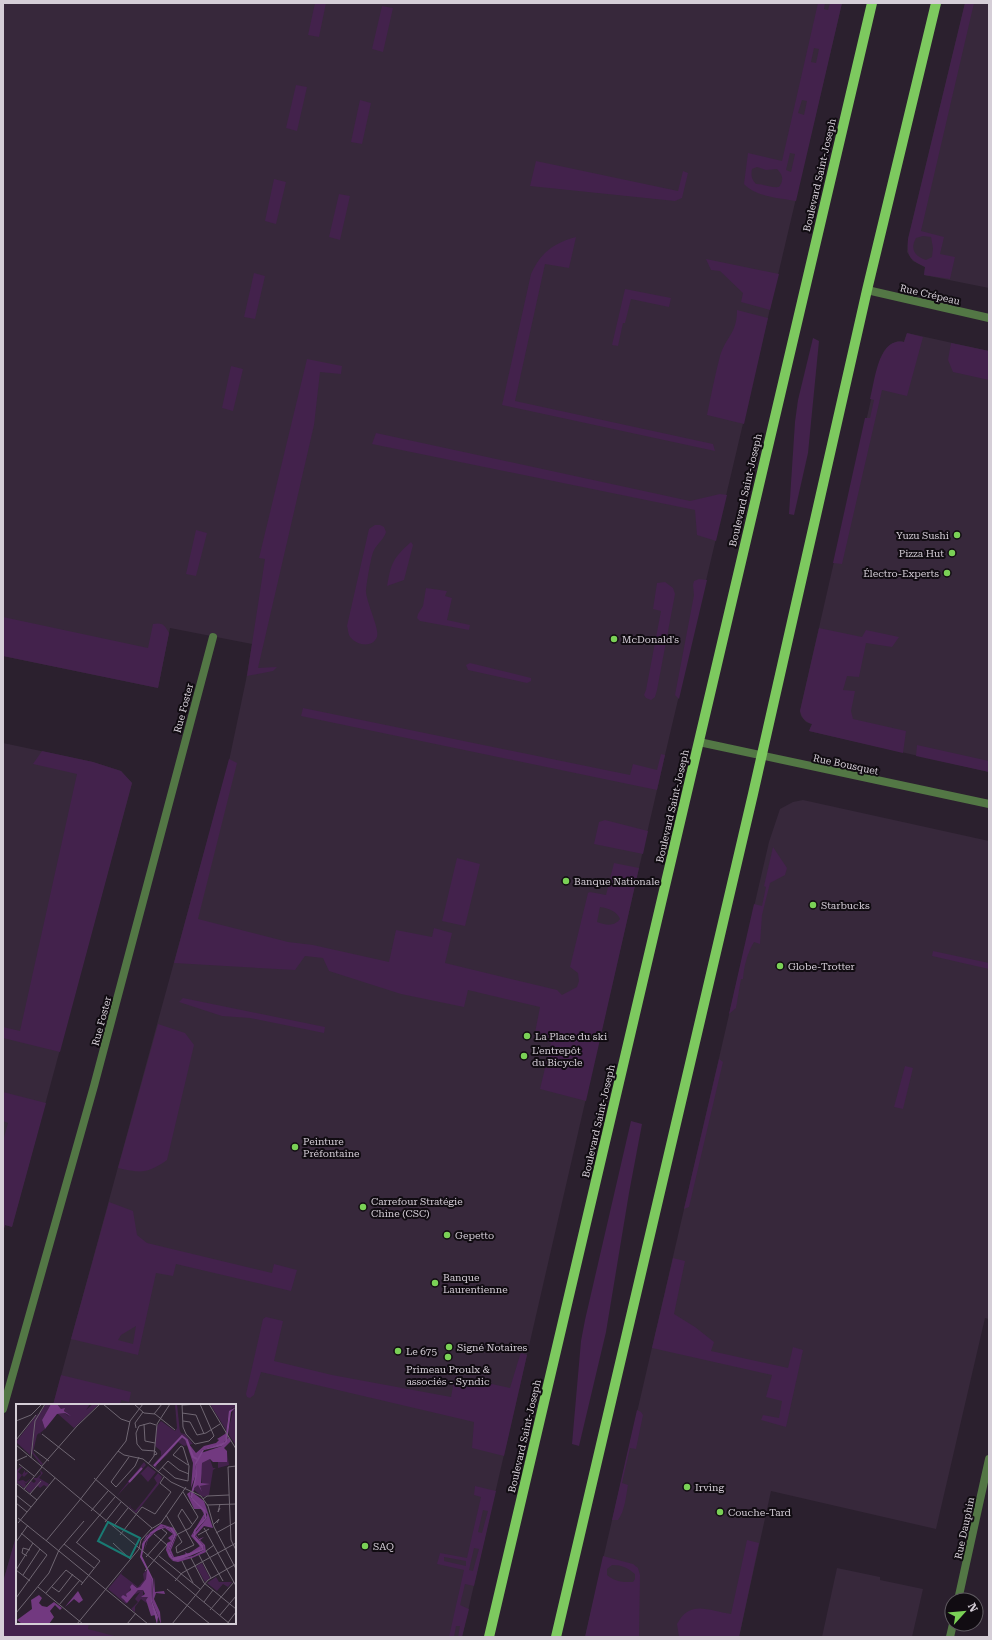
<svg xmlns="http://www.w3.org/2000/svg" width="992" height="1640" viewBox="0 0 992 1640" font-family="'Roboto Serif',serif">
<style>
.built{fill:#37283b}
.grass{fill:#43224c;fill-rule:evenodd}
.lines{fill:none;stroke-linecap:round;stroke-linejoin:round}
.minor{stroke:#537745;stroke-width:8}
.primary{stroke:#7dc95f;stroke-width:10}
.poi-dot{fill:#7ad156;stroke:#110c12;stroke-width:1.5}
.labels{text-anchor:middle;stroke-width:4;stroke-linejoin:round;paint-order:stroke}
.street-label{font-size:10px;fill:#d5ced7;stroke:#110c12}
.poi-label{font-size:10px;fill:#d5ced7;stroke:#110c12;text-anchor:start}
.inset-river{fill:none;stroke:#7c438b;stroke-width:2}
.inset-road{fill:none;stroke:#6f6672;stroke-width:1}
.view{fill:#197a73;fill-opacity:0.15;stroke:#197a73;stroke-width:2}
.inset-edge{fill:none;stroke:#d5ced7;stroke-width:2}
</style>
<rect width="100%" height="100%" fill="#2b202e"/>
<!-- built -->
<g class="built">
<polygon points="3,3 842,3 665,755 462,1637 6,1637 3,1635 3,1582 17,1533 17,1623 235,1623 235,1405 53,1405 229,761 246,680 252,644 170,628 158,688 3,656"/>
<polygon points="965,3 989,3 989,288 924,275 925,267 913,261 907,252 908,239"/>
<polygon points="907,333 989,351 989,772 809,731 812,724 806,722 801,716 800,711 880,360 884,351 891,344 898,341 904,342"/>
<polygon points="3,743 93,762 121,771 132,783 12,1227 5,1225 3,1232"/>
<polygon points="803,800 989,841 989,1319 985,1318 936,1529 771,1491 739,1637 585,1637 769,842 780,809 793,802"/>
<polygon points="837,1568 880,1577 880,1580 923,1589 912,1637 822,1637"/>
</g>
<!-- grass -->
<g class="grass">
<polygon points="315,3 326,3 319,37 308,35"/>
<path d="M 818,3 L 825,3 L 824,9 L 828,10 L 830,3 L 842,3 L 796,201 C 780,198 756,197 744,184 L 748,153 L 782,161 ZM 814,48 L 819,49 L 816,63 L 811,62 ZM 802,100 L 807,101 L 804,115 L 798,113 ZM 790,153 L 795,154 L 791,172 L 786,170 ZM 757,167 L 766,170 L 777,169 C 783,175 784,180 779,187 C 771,188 764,184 756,184 C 751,179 751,175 752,169 Z"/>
<path d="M 965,3 L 974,3 L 921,231 L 944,237 L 940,254 L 955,257 L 950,279 L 924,275 L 925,267 C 909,259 907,257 908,239 ZM 923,236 L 931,237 L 933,248 L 932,257 L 926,260 C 914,256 910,249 916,238 Z"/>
<polygon points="382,6 393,8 383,52 372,49"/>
<polygon points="296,85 307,87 297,131 286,128"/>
<polygon points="360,100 371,103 362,144 351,142"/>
<polygon points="536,161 678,191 683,171 688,173 682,198 675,201 530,186"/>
<polygon points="274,179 286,182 276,224 265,221"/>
<polygon points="339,194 350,196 340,240 329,237"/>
<path d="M 576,237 L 569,268 L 545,264 L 515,401 L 713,444 L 715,451 L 502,405 L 531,274 C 541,252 554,243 576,237 Z"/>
<polygon points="706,259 779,274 770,310 741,302 743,293 720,271 711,270"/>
<polygon points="254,273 265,276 255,319 244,317"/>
<polygon points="625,289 671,298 669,307 631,299 625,323 623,323 618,346 612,345"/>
<path d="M 737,310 L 768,318 L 744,424 L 707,415 C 711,395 715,375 720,356 C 726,336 737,334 737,310 Z"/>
<path d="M 907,333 L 923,337 L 907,396 L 882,390 L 842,564 L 833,563 L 865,418 L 870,418 L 874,400 L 870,399 C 875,381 878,337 904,342 Z"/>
<polygon points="813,338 819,341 808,453 794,515 789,514 795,422 798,400"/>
<polygon points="951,343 989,351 989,380 953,372 948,360"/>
<polygon points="307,359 342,366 341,374 320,372 314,425 258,668 277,667 273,671 247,676 265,559 259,558"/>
<polygon points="231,366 243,369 233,411 222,408"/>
<polygon points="376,433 690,501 720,494 727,495 716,541 697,535 695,510 372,444"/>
<path d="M 375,525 L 380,525 L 384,527 L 386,532 C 384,539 378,543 374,550 C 371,555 366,586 366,592 C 367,604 380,630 377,637 C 372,649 354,645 349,635 C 348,632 348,629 347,626 L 369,529 Z"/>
<polygon points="196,530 207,533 196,576 186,574"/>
<path d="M 411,542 L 413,545 L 404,580 L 387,586 C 391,563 393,558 411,542 Z"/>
<polygon points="699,579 707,580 679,699 675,695 694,595 693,585 694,581"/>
<polygon points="665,582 673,588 675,594 657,690 655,697 651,700 646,698 644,695 646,690 661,611 653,609 657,583"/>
<polygon points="426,588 447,591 445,596 452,598 447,620 470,625 469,630 420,621 417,618 418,614 423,606"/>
<path d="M 3,617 L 148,648 L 153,624 C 162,622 165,625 169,633 L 158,688 L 3,656 Z"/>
<path d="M 819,628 L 862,637 L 866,630 L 899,637 L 892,647 L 866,643 L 859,677 L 847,676 L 843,690 L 855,691 L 851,711 L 853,719 L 906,731 L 903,753 L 809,731 L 812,724 C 805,722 802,718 800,711 Z"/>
<polygon points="470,663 531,678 531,681 527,683 468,670 466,665"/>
<polygon points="303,708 630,775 633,764 657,770 661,754 665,755 657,790 301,716"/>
<polygon points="917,745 989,761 989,772 916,756"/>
<polygon points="42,751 93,762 121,771 132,783 60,1052 3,1038 3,1027 20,1031 77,774 33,764"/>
<path d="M 229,759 L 237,763 L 198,919 L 288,942 L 313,945 L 389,962 L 396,930 L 432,937 L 434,928 L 452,933 L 445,963 L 557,990 L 562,995 L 577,987 L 579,981 L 578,973 L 570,967 L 588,893 L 590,892 L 606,895 L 614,863 L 639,868 L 586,1101 L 540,1089 L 551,1043 L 534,1038 L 540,1007 L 468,990 L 464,1007 L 401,994 L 329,971 L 323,958 L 305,956 L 295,970 L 174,963 ZM 600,907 C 608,908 617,911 620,919 C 614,927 605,925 597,922 Z"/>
<polygon points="605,820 648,831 643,854 594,844 599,822"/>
<path d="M 773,847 L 787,868 L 785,875 L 770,883 L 762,915 L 760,944 L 754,942 C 747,954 744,966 743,979 L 741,979 L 736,1008 L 729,1014 L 754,904 L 762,906 L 766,887 L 764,886 Z"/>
<polygon points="457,858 480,864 465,926 442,921"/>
<polygon points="933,951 989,963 989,969 932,956"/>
<polygon points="183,998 325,1027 324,1033 250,1018 222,1016 179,1002"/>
<path d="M 158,1024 L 185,1033 L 194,1045 L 167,1160 C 147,1174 141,1173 118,1168 Z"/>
<polygon points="719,1059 723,1062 689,1207 684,1209"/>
<polygon points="905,1066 913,1068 903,1109 894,1107"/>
<polygon points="3,1092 46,1103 12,1227 5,1225 3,1232 3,1141 8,1123 3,1121"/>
<polygon points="631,1121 642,1124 629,1193 606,1332 579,1446 572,1444 581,1341 585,1320"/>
<path d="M 109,1202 L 133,1211 L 137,1235 L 147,1243 L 272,1273 L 274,1264 L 297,1270 L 291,1291 L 176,1264 L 173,1276 L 156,1273 L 138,1355 L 71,1339 ZM 136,1326 L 133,1344 L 118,1340 L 121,1335 Z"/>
<polygon points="673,1258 685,1261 674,1314 695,1327 714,1342 711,1351 788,1368 793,1347 803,1350 786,1427 761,1420 763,1415 779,1418 782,1401 766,1397 772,1375 652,1348"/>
<polygon points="266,1317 283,1321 274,1361 332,1375 451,1397 455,1376 510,1388 520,1355 521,1353 527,1355 504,1456 472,1448 474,1422 261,1372 254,1395 250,1398 247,1397 246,1394 263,1319"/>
<polygon points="61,1375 131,1392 129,1402 121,1400 120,1405 53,1405"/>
<path d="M 637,1410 L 641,1412 L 643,1415 L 636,1449 L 630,1448 L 622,1483 L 628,1485 C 626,1495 625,1511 618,1520 L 612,1520 Z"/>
<path d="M 475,1486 L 496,1491 L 474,1586 L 465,1584 L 460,1605 L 469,1609 L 462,1637 L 458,1637 L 460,1626 L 456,1626 L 454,1637 L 449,1637 L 464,1570 L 437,1564 L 440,1553 L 467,1558 L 481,1497 L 474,1495 ZM 483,1510 L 488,1511 L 482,1533 L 478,1532 ZM 474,1548 L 479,1549 L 473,1571 L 469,1570 ZM 444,1557 L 466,1561 L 466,1566 L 444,1561 Z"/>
<polygon points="17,1533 17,1623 89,1623 88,1629 118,1637 6,1637 3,1635 3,1582"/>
<path d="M 747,1540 L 759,1543 L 739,1637 L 679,1637 L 677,1624 C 690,1599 709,1611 731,1614 Z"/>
<path d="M 603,1556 L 633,1564 L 638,1568 L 640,1575 L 639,1637 L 585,1637 ZM 612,1565 C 622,1565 628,1568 635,1574 L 635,1579 L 633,1582 C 623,1582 615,1582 607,1575 L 607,1569 Z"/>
</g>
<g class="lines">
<!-- minor -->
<g class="minor">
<polyline points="867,290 989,318"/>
<polyline points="699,742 989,804"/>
<polyline points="3,1409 94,1086 213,637"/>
<polyline points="958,1600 989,1459"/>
<polyline points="950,1637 953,1624"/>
</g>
<!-- primary -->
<g class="primary">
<polyline points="489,1637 872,3"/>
<polyline points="556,1637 753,794 867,290 936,3"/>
</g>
</g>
<!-- markers -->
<g class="poi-dot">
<circle cx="957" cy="535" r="4"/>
<circle cx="952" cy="553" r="4"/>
<circle cx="947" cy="573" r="4"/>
<circle cx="614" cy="639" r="4"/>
<circle cx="566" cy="881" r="4"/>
<circle cx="813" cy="905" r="4"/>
<circle cx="780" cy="966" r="4"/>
<circle cx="527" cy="1036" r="4"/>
<circle cx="524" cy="1056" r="4"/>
<circle cx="295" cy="1147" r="4"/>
<circle cx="363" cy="1207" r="4"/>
<circle cx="447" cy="1235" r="4"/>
<circle cx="435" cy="1283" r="4"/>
<circle cx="449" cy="1347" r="4"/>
<circle cx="398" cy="1351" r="4"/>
<circle cx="448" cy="1357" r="4"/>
<circle cx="687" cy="1487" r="4"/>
<circle cx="720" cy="1512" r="4"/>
<circle cx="365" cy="1546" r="4"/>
</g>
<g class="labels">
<!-- street labels -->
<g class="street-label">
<text transform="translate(819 175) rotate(-77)" y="4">Boulevard Saint-Joseph</text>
<text transform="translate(930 294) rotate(13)" y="4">Rue Crépeau</text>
<text transform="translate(745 490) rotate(-77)" y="4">Boulevard Saint-Joseph</text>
<text transform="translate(183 708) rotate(-75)" y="4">Rue Foster</text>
<text transform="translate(846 764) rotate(12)" y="4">Rue Bousquet</text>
<text transform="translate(672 806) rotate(-77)" y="4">Boulevard Saint-Joseph</text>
<text transform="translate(101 1021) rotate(-75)" y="4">Rue Foster</text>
<text transform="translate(598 1121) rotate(-77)" y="4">Boulevard Saint-Joseph</text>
<text transform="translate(524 1436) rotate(-77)" y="4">Boulevard Saint-Joseph</text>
<text transform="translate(964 1528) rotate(-78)" y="4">Rue Dauphin</text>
</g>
<!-- poi labels -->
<g class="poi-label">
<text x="949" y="539" text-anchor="end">Yuzu Sushi</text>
<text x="944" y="557" text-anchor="end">Pizza Hut</text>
<text x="939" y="577" text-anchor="end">Électro-Experts</text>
<text x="622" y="643">McDonald's</text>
<text x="574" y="885">Banque Nationale</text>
<text x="821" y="909">Starbucks</text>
<text x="788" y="970">Globe-Trotter</text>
<text x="535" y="1040">La Place du ski</text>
<text x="532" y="1054">L'entrepôt<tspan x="532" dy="12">du Bicycle</tspan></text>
<text x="303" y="1145">Peinture<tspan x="303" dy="12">Préfontaine</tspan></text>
<text x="371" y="1205">Carrefour Stratégie<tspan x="371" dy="12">Chine (CSC)</tspan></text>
<text x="455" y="1239">Gepetto</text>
<text x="443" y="1281">Banque<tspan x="443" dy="12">Laurentienne</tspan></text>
<text x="457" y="1351">Signé Notaires</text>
<text x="406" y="1355">Le 675</text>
<text x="448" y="1373" text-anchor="middle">Primeau Proulx &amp;<tspan x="448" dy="12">associés - Syndic</tspan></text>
<text x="695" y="1491">Irving</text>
<text x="728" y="1516">Couche-Tard</text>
<text x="373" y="1550">SAQ</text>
</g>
</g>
<!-- overview -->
<g transform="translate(16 1404)">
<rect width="220" height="220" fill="#2b202e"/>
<path d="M 30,0 L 35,0 L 26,16 L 29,25 L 24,29 L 27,32 L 23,29 L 21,31 L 17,48 L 27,60 L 25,61 L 15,48 L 21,13 ZM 41,0 L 74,0 L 70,6 L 77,0 L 83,0 L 58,24 L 42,10 L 49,9 L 53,13 L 48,6 L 49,5 L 45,5 ZM 159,0 L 161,0 L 164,29 L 169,30 L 177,40 L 168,42 L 162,38 L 151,51 L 158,57 L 151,51 L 141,60 L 140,64 L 142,66 L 134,59 L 137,61 L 155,40 L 161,24 ZM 194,0 L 220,0 L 220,3 L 216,4 L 211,17 L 212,29 ZM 220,5 L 220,40 L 219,40 L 213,31 L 213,24 L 217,6 ZM 22,9 L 14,51 L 0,38 ZM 211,48 L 213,61 L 202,64 L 202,58 L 198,58 L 207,57 ZM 194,55 L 197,64 L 200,64 L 197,66 L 193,91 L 187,93 L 177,85 L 182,80 L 186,88 L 184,82 L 193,80 L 186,80 L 185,69 L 186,59 ZM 128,58 L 130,61 L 100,93 ZM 132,62 L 140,68 L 132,78 L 125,70 L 123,71 ZM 4,63 L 6,63 L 2,68 L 6,71 L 9,66 L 9,69 L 11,68 L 16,72 L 12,69 L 8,73 L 6,71 L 2,77 L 7,76 L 10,78 L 15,74 L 10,80 L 8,78 L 10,81 L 8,84 L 0,78 L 0,67 ZM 24,66 L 27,69 L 23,74 L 33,80 L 31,83 L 28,81 L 24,84 L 22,82 L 14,89 L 9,85 L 15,77 L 18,79 L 20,77 L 17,74 L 21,74 L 25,70 ZM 142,69 L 146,73 L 143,80 L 120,109 L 113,103 L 115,101 L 114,103 L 119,107 L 129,95 L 141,79 L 138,74 ZM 110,163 L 105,170 L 122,183 L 128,176 L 127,170 L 130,166 L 131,168 L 130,175 L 124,183 L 122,184 L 116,180 L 111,193 L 106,192 L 108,197 L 112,197 L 110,200 L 92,185 ZM 122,186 L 127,186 L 127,193 L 132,193 L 132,200 L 125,195 L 119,203 L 119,208 L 115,205 L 122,198 L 119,195 L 124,188 L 118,191 Z" fill="#43224c"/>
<path d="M 35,0 L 41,0 L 45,5 L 49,4 L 48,7 L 55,12 L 49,9 L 41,10 L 29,25 L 26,16 ZM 209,28 L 211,33 L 208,39 L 186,46 L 179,62 L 180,70 L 175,84 L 177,59 L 169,35 L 180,49 L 188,42 L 200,39 L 203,36 L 201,35 L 209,30 ZM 213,33 L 215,37 L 208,44 L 211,47 L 211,58 L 197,58 L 194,55 L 186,59 L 185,79 L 194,80 L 184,82 L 186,88 L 182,81 L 178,84 L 180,61 L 185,49 L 206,42 ZM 175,87 L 174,93 L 186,105 L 189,112 L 188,117 L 177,130 L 186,145 L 162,155 L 157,154 L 153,147 L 160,132 L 154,123 L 148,122 L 133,130 L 128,137 L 126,147 L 126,140 L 130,132 L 145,120 L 158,124 L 161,131 L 155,146 L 158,153 L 170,151 L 169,148 L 172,150 L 184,142 L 175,132 L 188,110 L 185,105 L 178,105 L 171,90 ZM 176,88 L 188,97 L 197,124 L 188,122 L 180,131 L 183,135 L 188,133 L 184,136 L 189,141 L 190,148 L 176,154 L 162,158 L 157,157 L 153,153 L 150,146 L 151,139 L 155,137 L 152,134 L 157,130 L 149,124 L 141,126 L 132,135 L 128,148 L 132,133 L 141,125 L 148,123 L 154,125 L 158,131 L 152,147 L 157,156 L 177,152 L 188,146 L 187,141 L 178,130 L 191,114 L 191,110 L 176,96 ZM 131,165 L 136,176 L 135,198 L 140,213 L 141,220 L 139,211 L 135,212 L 130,196 L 132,193 L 125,193 L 129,190 L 127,186 L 122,186 L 111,199 L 105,193 L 107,191 L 111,193 L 110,190 L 115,186 L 114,183 L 116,180 L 121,184 L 124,183 L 130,175 ZM 138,173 L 139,188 L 148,187 L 149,190 L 140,189 L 138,195 L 144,208 L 145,220 L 136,197 ZM 62,187 L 67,196 L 63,199 L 58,195 L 49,203 ZM 23,191 L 26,194 L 23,199 L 26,202 L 31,203 L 38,198 L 46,204 L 44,206 L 39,201 L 34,207 L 38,213 L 33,220 L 6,220 L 1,216 L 16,205 L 15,196 Z" fill="#723980"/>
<path d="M 145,17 L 159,27 L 162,23 L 166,31 L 145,52 L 145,47 L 139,42 L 141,22 ZM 186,159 L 194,174 L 189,178 L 180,162 ZM 200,173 L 203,178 L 216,178 L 212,183 L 207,180 L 201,187 L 191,179 Z" fill="#43224c"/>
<path d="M 220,3 L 215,8 L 211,38 L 206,42 L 188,46 L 180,61 L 181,71 L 176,94 L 189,106 L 191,114 L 180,126 L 179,132 L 187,141 L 188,146 L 174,152 L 162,156 L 157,156 L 153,151 L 152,147 L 158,131 L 154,125 L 148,123 L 135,130 L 129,139 L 126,152 L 137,175 L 136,197 L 142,213 L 141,220 L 135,198 L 136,176 L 124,153 L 127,139 L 135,128 L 149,122 L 156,124 L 160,131 L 153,147 L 157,154 L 186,145 L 177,132 L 178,126 L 189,114 L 187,107 L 174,93 L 180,70 L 179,59 L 186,46 L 209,38 L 213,7 Z" fill="#7c438b"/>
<path class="inset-river" d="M 138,62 L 166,32 L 171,36 L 177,53 L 181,55M 113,78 L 126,64"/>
<path class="inset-road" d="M 87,0 L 105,15 L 114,18M 118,0 L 128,9 L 139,10 L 159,26M 166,0 L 167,23 L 170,30 L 179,40 L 193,37 L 198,32 L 184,0M 193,0 L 220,45M 166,1 L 184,0M 166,9 L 180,11 L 188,30M 138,10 L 146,0M 0,17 L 15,11 L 25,1M 167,17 L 174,18 L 181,31 L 190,29 L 204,20M 128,20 L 129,37 L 139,39M 120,24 L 119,19 L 127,8M 26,30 L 59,56M 0,36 L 20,11M 0,41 L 214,220M 18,46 L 33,57M 102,47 L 108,51 L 127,55 L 155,78 L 185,92 L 192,102 L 198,123 L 220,165M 138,51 L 141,50 L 139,47 L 126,46 L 121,40 L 120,29 L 123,22 L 134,19 L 140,21M 113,53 L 95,78 L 100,83 L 119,62 L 123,53M 15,54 L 19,17 L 29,0M 0,57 L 11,52M 3,60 L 18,72M 132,60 L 138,52 L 141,20 L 154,0M 220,62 L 212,63 L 215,136 L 220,146M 25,63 L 61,22 L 84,0M 146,63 L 159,74 L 172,77 L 173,62 L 172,59 L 167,43 L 165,42 L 157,51 L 172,61M 142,68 L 152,57 L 163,66 L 173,70M 78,74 L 136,124M 0,79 L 21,96M 8,85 L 26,63M 14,90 L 25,77M 0,91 L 15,103M 187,95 L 191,92 L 213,91M 63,97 L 110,37 L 114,17 L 127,0M 0,99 L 11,108M 204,100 L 202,108 L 204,104M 191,101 L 220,100M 75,107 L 92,87M 150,111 L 166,138 L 160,143 L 161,149 L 178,141 L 162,112 L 166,105 L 176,120M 2,114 L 28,135M 89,118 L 105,98M 2,119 L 39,74M 197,121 L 203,115 L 201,119M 97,123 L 112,104M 188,124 L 220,182M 200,129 L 220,118M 162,130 L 174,124 L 182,113 L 167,88M 104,131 L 126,103 L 139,110 L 155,88 L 144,79 L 148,73M 182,131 L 193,125M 27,134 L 132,220M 30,137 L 63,97M 0,138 L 12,121M 60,138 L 84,157 L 65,181M 61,138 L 99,93M 97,139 L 114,155M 48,140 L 78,164M 198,141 L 190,147 L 207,177M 123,145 L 125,136 L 135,125 L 145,119 L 170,83M 183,151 L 195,174M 11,152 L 6,149 L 7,144 L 14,146M 143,152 L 184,185M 130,153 L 151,129 L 146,125M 175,154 L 188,179 L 220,205M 166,157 L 177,179M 0,166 L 17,139M 0,166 L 14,177M 129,167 L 151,141 L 138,130M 7,171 L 24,145M 159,177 L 166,169 L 220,139M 22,183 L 67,220M 36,183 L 43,188 L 57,170M 151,185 L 194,220M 30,189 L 50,166 L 67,179M 0,194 L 31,151 L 5,129M 188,198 L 197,186M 43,201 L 64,176M 194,206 L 218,178M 0,209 L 33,169 L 43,146 L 68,117M 204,211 L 220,192M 61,220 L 123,145M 111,220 L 120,209M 156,220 L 192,176 L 220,160M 211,220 L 220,208"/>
<path class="view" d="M 92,118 L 124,134 L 114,154 L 82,137 Z"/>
<rect width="220" height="220" class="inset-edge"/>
</g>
<!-- border -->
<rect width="992" height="1640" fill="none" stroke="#d5ced7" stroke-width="8"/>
<!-- north arrow -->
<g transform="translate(964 1612) rotate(63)"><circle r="19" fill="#110c12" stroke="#5f5a61"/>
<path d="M0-3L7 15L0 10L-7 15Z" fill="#7ad156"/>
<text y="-6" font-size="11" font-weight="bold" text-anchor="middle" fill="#d5ced7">N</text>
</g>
</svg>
